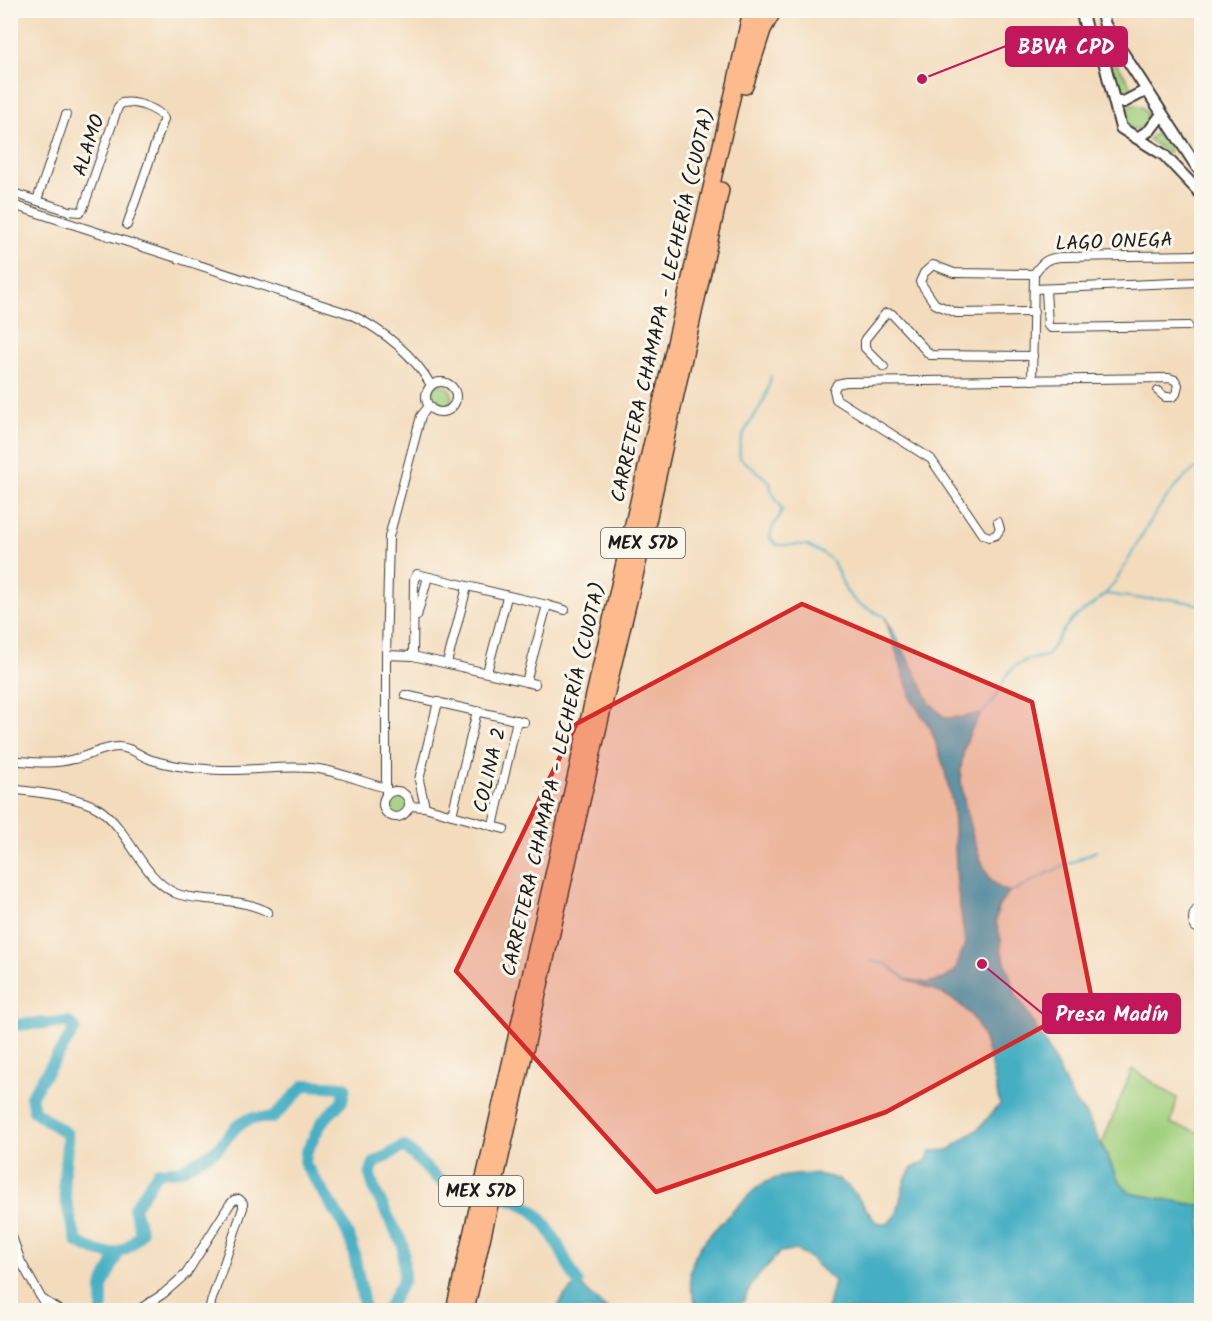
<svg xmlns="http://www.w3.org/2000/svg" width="1212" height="1321" viewBox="0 0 1212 1321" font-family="Kalam,sans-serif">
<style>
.green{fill:#a1d07e;stroke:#5e764d;stroke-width:1.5}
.water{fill:#44aec3;stroke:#306570;stroke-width:1.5}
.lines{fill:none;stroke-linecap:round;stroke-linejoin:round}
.stream{stroke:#44aec3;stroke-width:2}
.river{stroke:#44aec3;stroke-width:12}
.minor-casing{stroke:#3c3934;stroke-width:10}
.tertiary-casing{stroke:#3c3934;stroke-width:14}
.motorway-casing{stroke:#3c3934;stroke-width:18}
.minor{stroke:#fff;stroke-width:8}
.tertiary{stroke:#fff;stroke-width:10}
.motorway{stroke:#fcba8d;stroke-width:15}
.marked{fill:#d62828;fill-opacity:0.2;stroke:#d62828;stroke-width:4.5;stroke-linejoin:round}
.labels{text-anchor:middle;stroke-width:6;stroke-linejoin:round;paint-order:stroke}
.shield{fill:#fbf7ec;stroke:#5f5e5a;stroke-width:1.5}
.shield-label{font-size:18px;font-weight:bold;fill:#1c1c1c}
.street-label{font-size:20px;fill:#1c1c1c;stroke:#fbf7ec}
.leader{fill:none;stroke:#c2185b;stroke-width:2}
.callout-dot{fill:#c2185b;stroke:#fbf7ec;stroke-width:2}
.callout{fill:#c2185b;stroke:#c2185b;stroke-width:2}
.callout-label{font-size:21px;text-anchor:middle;font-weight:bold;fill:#fff}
</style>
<rect width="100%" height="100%" fill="#fbf7ec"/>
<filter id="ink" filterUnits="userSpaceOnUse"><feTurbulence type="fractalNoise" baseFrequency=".0167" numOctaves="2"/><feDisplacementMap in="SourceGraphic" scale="12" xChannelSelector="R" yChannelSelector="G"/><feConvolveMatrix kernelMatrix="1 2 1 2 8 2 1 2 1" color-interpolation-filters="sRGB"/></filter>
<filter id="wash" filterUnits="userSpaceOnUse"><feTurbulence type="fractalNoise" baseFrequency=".008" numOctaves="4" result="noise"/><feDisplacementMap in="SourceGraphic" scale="24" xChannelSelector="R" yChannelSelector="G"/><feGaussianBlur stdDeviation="1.35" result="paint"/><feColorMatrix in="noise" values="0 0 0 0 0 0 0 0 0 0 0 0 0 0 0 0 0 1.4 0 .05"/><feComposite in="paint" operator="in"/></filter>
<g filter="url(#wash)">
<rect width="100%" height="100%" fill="#f3dbbc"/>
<!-- green -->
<g class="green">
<polygon points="1109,51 1134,91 1120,98 1116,79 1106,53"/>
<circle cx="1135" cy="117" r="12"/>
<polygon points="1157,130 1170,144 1169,154 1148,139 1156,134"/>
<circle cx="441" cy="396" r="11"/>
<circle cx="398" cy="806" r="11"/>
<polygon points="1132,1069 1177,1098 1171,1124 1201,1133 1201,1206 1130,1193 1118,1179 1102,1144"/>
</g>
<!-- water -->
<g class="water">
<path d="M 885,617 L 915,672 L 930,703 L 945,718 L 961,717 L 982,713 C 970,729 963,747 961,768 C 958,789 979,872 996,885 C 1000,888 1005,890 1009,892 L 998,907 L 996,922 L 1001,939 L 1001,950 L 1016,994 L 1048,1048 L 1074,1101 L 1087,1116 L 1118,1179 L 1130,1193 L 1201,1206 L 1201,1310 L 827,1310 L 834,1281 L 806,1255 L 796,1250 L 780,1252 L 753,1282 L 739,1310 C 729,1311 712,1314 703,1310 C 696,1307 695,1302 693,1295 C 680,1257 713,1231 737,1207 C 746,1199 753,1189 764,1183 C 779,1174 820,1171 836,1179 C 855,1187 863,1207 876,1222 L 888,1224 L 897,1213 L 905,1180 L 911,1169 L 926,1161 L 931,1151 L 950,1150 C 961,1138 970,1136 980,1127 C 988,1120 991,1111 1000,1105 C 992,1075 989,1031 965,1009 C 950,994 925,987 906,979 L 927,983 L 944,979 L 955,971 L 965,943 L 957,885 L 953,807 L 944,767 L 931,729 L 912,701 Z"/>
<polygon points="578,1283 608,1310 557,1310 562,1298"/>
</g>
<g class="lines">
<!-- stream -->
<g class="stream">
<path d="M 771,376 C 769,387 766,398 760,407 C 750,423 737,438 740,458 L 770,482 L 771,490 L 782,509 C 779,522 771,523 770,538 L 777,545 L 806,545 L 822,553 L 833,561 L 846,591 L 857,603 L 885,617"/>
<polyline points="1106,594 1143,599 1170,599 1202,605"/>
<path d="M 982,713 C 1013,684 993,664 1046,656 C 1056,645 1060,632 1070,622 C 1081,611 1096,604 1106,593 C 1119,579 1127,562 1136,546 C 1152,517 1173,482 1202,464"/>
<path d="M 1009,892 C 1026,887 1036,878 1052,871 C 1067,864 1081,859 1096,851"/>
<polyline points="869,961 886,964 906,979"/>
</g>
<!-- river -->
<g class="river">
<path d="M 10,1025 L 68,1022 L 75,1029 L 31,1096 L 34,1111 L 67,1134 C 68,1148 65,1162 64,1177 C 64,1200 71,1220 77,1242 C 105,1257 122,1261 141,1232 L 134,1208 L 158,1172 L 181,1170 L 216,1150 L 237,1126 L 251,1118 L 273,1118 L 305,1085 L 345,1087 L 342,1101 L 322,1122 L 306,1153 L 305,1164 L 341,1220 L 352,1244 L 365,1310"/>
<polyline points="102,1310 102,1287 118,1253"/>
<path d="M 387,1310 L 404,1279 L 403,1245 L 375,1191 L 370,1175 L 374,1163 L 404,1146 C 420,1160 436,1183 457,1189 C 481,1196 510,1193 532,1210 C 552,1226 564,1260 578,1283"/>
</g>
</g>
</g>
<g filter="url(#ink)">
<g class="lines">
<!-- minor casing -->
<g class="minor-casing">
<g id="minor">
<polyline points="10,127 12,123"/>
<path d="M 10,192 L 69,211 L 80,212 L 83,209 L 118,107 L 122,103 C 135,101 158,108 164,119 L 127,225"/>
<polyline points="37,200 66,115"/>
<path d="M 10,204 L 350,314 C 382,330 413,354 431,385"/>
<polyline points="1034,274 954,273 933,265 924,273 920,282 935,304 957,313 1034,312"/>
<polyline points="1034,289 1198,282"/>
<polyline points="1046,289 1048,326 1051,328 1188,326"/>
<polyline points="884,367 865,348 865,339 886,313 892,314 930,355 1033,356"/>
<path d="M 1032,380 L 1034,274 C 1042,262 1047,258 1061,257 L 1202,255"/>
<circle cx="441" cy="397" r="15"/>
<polyline points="998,522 1000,529 996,535 989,537 982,534 931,459 836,399 834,390 837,384 846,382 1169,378 1175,380 1178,385 1176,394 1172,397 1165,397 1158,391"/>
<polyline points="547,605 565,610"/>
<polyline points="417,616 428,577"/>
<polyline points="386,655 413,656 526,682 547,605 417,574 414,580 413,656"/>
<polyline points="447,663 467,587"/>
<polyline points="487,672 507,597"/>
<polyline points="526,682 535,684"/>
<polyline points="405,695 524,722"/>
<path d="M 10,760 C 32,762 53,765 74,759 C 89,756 103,747 118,747 C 131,747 140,756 152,760 C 168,765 189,768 206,769 C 241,773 277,765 311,768 C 337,770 361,782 386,788"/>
<path d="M 10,789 C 37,793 77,795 99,809 C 130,830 140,876 175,893 C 184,897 196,898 206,899 C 228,901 249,902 268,912"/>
<circle cx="396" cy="804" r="13"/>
<polyline points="386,796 386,655 389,537 421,416 429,406"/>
<polyline points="410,806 425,807 452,815 477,711"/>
<polyline points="425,807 419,780 438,702"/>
<polyline points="452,815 504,829"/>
<polyline points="493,826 517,720"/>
<path d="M 1202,906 C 1193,910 1191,918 1195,927 L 1202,931"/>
<polyline points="10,1231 21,1262 48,1310"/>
<polyline points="42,1299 59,1310"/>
<polyline points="138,1310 163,1294 186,1274 230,1204 234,1200 239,1199 243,1203 243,1208 212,1299 210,1306 213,1310"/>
</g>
</g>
<!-- tertiary casing -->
<g class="tertiary-casing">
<g id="tertiary">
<polyline points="1081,10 1087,33 1104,61 1121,128 1164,155 1202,195"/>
<polyline points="1101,10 1105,25 1117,44 1197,167 1202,172"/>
<polyline points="1114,100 1124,102 1147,90"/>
<polyline points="1137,138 1150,130 1162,114"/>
</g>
</g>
<!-- motorway casing -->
<g class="motorway-casing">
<g id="motorway">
<polyline points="755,41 761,10"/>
<polyline points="745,86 763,30 774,10"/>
<polyline points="454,1310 635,515 735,85 751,10"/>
<polyline points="466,1310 605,700 647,526 721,190"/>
</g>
</g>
<!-- minor -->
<use href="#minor" class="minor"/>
<!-- tertiary -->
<use href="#tertiary" class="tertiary"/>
<!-- motorway -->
<use href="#motorway" class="motorway"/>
</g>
</g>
<!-- marked area -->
<path class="marked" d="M 802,604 L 1032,702 L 1092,1000 L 886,1112 L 656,1192 L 456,971 L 576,724 Z"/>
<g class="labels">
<!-- shield labels -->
<g class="shield">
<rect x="601" y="528" width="84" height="30" rx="4.5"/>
<rect x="439" y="1176" width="84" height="30" rx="4.5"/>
</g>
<g class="shield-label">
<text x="643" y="549">MEX 57D</text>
<text x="481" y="1197">MEX 57D</text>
</g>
<!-- street labels -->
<g class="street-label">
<text transform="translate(88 145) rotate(-72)" y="7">ALAMO</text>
<text transform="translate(1114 241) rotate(-2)" y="7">LAGO ONEGA</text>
<text transform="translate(662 305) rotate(-77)" y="7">CARRETERA CHAMAPA - LECHERÍA (CUOTA)</text>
<text transform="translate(489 770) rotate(-77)" y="7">COLINA 2</text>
<text transform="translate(553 779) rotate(-77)" y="7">CARRETERA CHAMAPA - LECHERÍA (CUOTA)</text>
</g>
</g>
<!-- callouts -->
<path class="leader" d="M922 79L1006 46M982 964L1043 1014"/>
<g class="callout-dot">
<circle cx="922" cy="79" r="6"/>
<circle cx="982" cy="964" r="6"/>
</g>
<g class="callout">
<rect x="1006" y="27" width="121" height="39" rx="6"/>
<rect x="1043" y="994" width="137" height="39" rx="6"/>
</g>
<g class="callout-label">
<text x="1066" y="54">BBVA CPD</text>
<text x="1112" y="1021">Presa Madín</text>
</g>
<!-- margin -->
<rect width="1212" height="1321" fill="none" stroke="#fbf7ec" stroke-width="36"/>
</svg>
